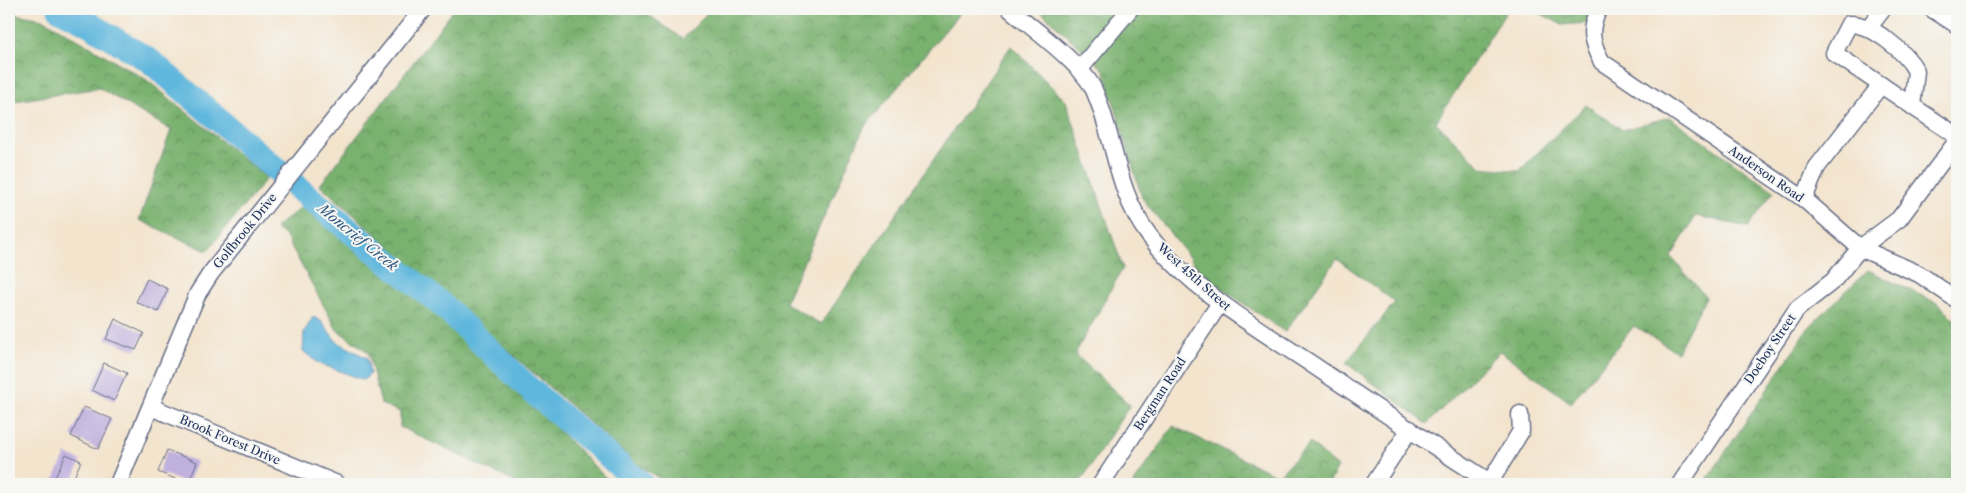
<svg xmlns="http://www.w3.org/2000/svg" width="1966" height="493" viewBox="0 0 1966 493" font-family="'Libre Caslon Text',serif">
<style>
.forest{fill:url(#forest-crowns);stroke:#4a7066}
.water{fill:#60b7dd;stroke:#3e739e}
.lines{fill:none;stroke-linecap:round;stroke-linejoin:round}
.river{stroke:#60b7dd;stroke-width:25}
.building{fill:#c0b0de}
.minor-casing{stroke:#676e85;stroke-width:19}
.minor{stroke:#fff;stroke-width:16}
.labels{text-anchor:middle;stroke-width:4;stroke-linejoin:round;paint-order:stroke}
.street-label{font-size:12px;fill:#1b2f5e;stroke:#f6f6f2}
.water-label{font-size:14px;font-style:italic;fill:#305884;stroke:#f6f6f2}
</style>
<defs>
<pattern id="forest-crowns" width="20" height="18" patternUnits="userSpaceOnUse" patternTransform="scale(1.25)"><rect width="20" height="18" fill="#79b16e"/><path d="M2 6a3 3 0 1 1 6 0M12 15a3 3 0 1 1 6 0" fill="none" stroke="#62905e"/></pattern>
</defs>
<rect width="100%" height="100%" fill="#f6f6f2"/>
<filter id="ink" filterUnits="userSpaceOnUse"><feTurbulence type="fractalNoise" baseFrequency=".02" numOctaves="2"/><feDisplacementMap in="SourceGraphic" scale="10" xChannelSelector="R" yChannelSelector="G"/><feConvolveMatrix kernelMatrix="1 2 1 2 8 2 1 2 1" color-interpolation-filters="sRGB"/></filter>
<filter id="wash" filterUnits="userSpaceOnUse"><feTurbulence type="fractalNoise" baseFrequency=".0096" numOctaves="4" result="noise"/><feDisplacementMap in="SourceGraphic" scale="20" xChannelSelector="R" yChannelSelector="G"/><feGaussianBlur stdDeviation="1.12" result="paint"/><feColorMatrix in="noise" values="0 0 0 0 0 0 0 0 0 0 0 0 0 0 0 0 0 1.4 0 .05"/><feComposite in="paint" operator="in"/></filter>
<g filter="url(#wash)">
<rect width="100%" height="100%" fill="#f3e4ce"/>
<!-- forest -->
<g class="forest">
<polygon points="454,9 640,9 683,39 711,9 963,9 864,128 785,303 821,324 1011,46 1066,101 1123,268 1075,354 1130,405 1079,484 669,484 639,466 320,185"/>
<polygon points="1038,9 1508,9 1436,122 1481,167 1519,171 1586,105 1623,130 1669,117 1774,191 1748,227 1696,216 1671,257 1706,297 1677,352 1634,326 1571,403 1500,351 1427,424 1346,363 1395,302 1337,259 1285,332 1206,278 1142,198 1104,70"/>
<polygon points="1532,9 1596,9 1588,23 1562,25"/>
<polygon points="9,13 43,19 147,80 267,178 207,251 139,220 171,130 99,88 9,102"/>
<polygon points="304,205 436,306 612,484 519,484 400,427 400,412 381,404 368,352 337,330 286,237 275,228"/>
<polygon points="1868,270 1939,304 1957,322 1957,484 1704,484 1809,327"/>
<polygon points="1173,426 1278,476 1310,443 1338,467 1329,484 1133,484"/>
</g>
<!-- water -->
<polygon class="water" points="313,317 321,321 336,341 367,358 370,374 364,380 318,363 303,351 304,332"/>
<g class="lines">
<!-- river -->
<polyline class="river" points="60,9 86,22 150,61 306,195 441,304 532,391 641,484"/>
</g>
<g id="blocks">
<!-- building -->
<g class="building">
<polygon points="147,279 168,289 158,312 136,302"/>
<polygon points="115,319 144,333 136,350 106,339"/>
<polygon points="104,363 127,373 114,401 92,390"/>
<polygon points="84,407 112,419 98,449 71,436"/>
<polygon points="167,450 197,462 188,484 158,472"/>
<polygon points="66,454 81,461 71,484 52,484"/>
</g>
</g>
</g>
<g filter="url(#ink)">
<use href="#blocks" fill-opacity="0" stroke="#676e85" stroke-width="1"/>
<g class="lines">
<!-- minor casing -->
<g class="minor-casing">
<g id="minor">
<path d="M 1010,9 C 1033,29 1082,64 1094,90 C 1115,138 1116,191 1148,234 C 1187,287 1256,327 1310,363 C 1371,404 1431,445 1493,484"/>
<path d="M 1599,9 C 1588,29 1591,43 1602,62 L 1804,199 L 1860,248 L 1919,274 L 1957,300"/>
<polyline points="1932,9 1957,25"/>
<polyline points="1869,27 1883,9"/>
<polyline points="1079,70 1130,9"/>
<path d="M 1912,106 L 1834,53 L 1849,24 C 1871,23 1906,52 1916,71 L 1912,106 L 1957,136"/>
<polyline points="1804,199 1817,167 1881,85"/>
<polyline points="151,407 337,484"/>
<polyline points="1490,482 1521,431 1520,414"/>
<polyline points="118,484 198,293 211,273 423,9"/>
<polyline points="1101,484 1220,303"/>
<polyline points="1374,484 1410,429"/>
<polyline points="1680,484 1797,309 1833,281 1860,248 1899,219 1957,141"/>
</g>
</g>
<!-- minor -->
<use href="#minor" class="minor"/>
</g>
</g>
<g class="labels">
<!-- street labels -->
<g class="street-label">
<text transform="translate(1766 174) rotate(35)" y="4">Anderson Road</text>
<text transform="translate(245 231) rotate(-51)" y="4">Golfbrook Drive</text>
<text transform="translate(1194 277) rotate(42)" y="4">West 45th Street</text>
<text transform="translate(1770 349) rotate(-56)" y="4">Doeboy Street</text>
<text transform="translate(1160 394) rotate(-57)" y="4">Bergman Road</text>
<text transform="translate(230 440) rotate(23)" y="4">Brook Forest Drive</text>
</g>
<!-- water labels -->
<g class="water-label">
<text transform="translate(358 237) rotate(39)" y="5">Moncrief Creek</text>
</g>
</g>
<!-- margin -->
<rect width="1966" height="493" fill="none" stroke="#f6f6f2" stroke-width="30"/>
</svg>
